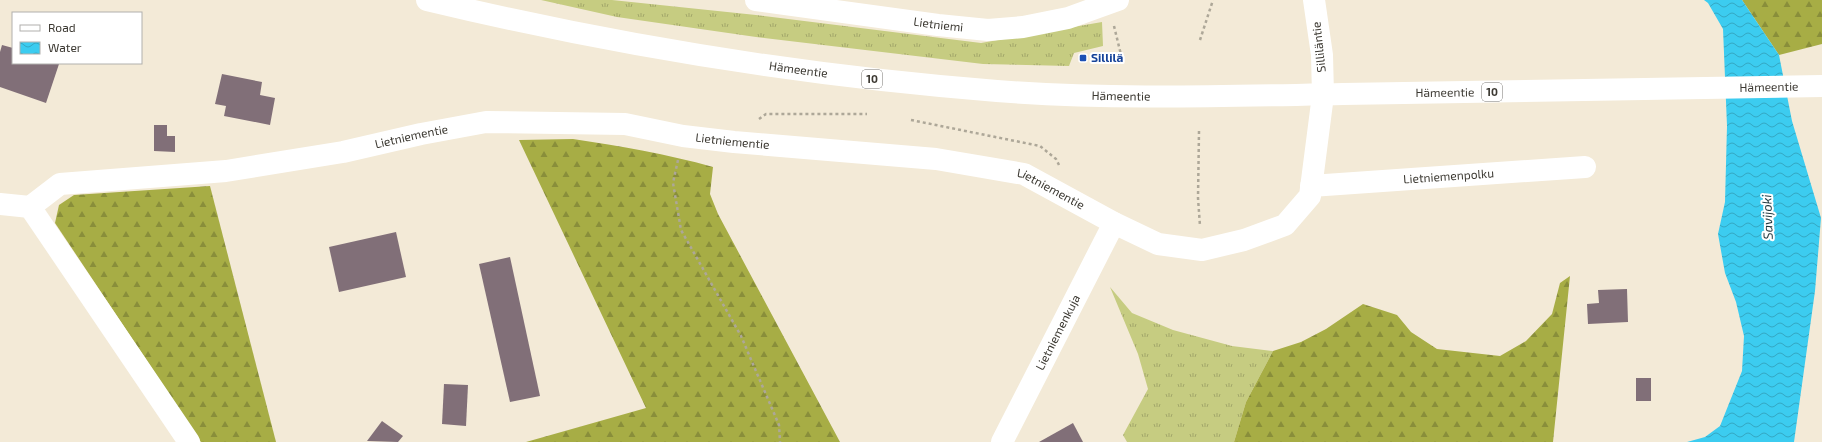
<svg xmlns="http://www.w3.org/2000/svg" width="1822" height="442" viewBox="0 0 1822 442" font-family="'Exo 2',sans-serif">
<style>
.grass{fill:url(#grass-tufts)}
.forest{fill:url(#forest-firs)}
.water{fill:url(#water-waves)}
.building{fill:#816f78}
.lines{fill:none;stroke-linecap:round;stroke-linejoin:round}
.path{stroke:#ada798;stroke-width:2.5;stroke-dasharray:3 3;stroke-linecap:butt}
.minor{stroke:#fff;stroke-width:22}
.highway{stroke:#fff;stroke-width:22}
.transit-dot{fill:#1a4fb4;stroke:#fff;stroke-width:1.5}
.labels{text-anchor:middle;stroke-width:4;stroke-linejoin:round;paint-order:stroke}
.shield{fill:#fff;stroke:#767470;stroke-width:1}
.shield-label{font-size:11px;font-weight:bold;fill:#3c3932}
.street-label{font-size:12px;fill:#3c3932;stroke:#fff}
.transit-label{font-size:12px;font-weight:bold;fill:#164399;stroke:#fff;text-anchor:start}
.water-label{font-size:13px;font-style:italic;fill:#1f363d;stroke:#fff}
</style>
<defs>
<pattern id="grass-tufts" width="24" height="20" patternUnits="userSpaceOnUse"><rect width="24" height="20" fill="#c6cc81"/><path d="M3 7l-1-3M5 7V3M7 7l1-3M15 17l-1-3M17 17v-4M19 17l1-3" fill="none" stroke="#a2a76a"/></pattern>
<pattern id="forest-firs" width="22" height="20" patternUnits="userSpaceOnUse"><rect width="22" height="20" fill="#a7ad45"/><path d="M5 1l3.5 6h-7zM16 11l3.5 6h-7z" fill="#898e3a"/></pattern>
<pattern id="water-waves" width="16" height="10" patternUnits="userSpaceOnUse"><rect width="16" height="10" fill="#3cccf0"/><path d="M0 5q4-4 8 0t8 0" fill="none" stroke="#34a7c3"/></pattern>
</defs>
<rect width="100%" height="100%" fill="#f3ead7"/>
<!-- grass -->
<g class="grass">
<polygon points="541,0 612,0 756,15 981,43 1102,22 1103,46 1074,53 1069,66 983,64 756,37 617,17"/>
<polygon points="1110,287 1132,313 1173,330 1232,346 1273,351 1246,402 1234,442 1127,442 1123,435 1148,389 1138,354"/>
</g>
<!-- forest -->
<g class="forest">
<polygon points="1742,0 1822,0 1822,44 1779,55"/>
<path d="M 573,139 C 620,146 667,154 713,167 L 710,194 L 718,214 L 840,442 L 526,442 L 646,408 L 519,140 Z"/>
<polygon points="210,186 276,442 201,442 55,223 59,205 74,195"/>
<polygon points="1570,276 1553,442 1234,442 1246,402 1273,351 1301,342 1326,329 1363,304 1397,315 1411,332 1437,349 1500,356 1526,341 1552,314 1560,283"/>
</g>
<!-- water -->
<polygon class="water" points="1704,0 1742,0 1779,55 1792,121 1821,218 1815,291 1794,442 1687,442 1705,437 1720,426 1742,371 1744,336 1736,302 1725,273 1718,234 1725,202 1727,126 1723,29 1708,3"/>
<!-- building -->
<g class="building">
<polygon points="2,45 13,48 13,63 59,64 46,103 0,87 0,52"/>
<polygon points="222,74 262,82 260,95 275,98 270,125 224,116 226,106 215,104"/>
<polygon points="154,125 167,125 167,136 175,136 175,152 154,151"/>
<polygon points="396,232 406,277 339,292 329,247"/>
<polygon points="510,257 540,396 510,402 479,264"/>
<polygon points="1627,289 1628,322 1588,324 1587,304 1599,303 1598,290"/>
<rect x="1636" y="378" width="15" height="23"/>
<polygon points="444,384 468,385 466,426 442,424"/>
<polygon points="382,421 403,436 398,442 367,441"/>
<polygon points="1073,423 1083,442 1039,442"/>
</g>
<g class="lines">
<!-- path -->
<g class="path">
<polyline points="1114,26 1122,59"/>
<polyline points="1200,40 1213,0"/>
<polyline points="759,119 766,114 867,114"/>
<polyline points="911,120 1040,146 1056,159 1059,165"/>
<polyline points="1199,131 1198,198 1200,226"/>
<polyline points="678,160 673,183 681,230 741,336 779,425 780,442"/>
</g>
<!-- minor -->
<g class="minor">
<path id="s1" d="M 756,0 L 938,25 L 988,30 L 1023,27 L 1068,18 L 1118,0"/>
<path id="s2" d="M 1311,186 L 1585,167"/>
<polyline points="0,204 30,207"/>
<path id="s3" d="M 30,207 L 60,184 L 226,171 L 343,152 L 421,134 L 486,122 L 625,124 L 683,136 L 734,142 L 936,159 L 1024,174 L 1114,223 L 1158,244 L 1202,250 L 1244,240 L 1285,225 L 1310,196 L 1323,95 L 1322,55 L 1314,0"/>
<polyline points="30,207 189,442"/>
<path id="s4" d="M 1002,442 L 1114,223"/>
</g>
<!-- highway -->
<path class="highway" id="s5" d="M 427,0 C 614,45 805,76 997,91 C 1112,100 1227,96 1343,94 C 1502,92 1662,90 1822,86"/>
</g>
<!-- markers -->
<rect class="transit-dot" x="1079" y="54" width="8" height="8" rx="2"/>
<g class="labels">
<!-- shield labels -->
<g class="shield">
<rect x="862" y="70" width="20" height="18" rx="3"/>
<rect x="1482" y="83" width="20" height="18" rx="3"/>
</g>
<g class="shield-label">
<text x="872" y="83">10</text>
<text x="1492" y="96">10</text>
</g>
<!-- street labels -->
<g class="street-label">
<text dy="4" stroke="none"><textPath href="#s1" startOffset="184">Lietniemi</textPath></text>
<text transform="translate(1319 47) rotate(-96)" y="4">Silliläntie</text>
<text dy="4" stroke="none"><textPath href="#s5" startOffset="378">Hämeentie</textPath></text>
<text dy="4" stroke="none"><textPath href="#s5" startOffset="1350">Hämeentie</textPath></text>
<text dy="4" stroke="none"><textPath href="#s5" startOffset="1026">Hämeentie</textPath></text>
<text dy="4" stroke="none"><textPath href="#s5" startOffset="702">Hämeentie</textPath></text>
<text dy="4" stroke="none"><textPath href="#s3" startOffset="393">Lietniementie</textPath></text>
<text dy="4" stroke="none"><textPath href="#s3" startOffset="717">Lietniementie</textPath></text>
<text dy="4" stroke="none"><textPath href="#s2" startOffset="138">Lietniemenpolku</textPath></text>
<text dy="4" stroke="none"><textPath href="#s3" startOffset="1041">Lietniementie</textPath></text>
<text dy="4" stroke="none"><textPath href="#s4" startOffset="123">Lietniemenkuja</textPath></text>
</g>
<!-- transit labels -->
<g class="transit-label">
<text x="1091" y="62">Sillilä</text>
</g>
<!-- water labels -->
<g class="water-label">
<text transform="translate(1767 217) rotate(-92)" y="5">Savijoki</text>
</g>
</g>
<!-- legend -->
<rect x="12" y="12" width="130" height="52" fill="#ffffff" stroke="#b1b0ad"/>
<rect x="20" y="25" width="20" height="6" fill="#ffffff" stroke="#b1b0ad"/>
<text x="48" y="32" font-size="12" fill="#3c3932">Road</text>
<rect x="20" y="42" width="20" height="12" fill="url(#water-waves)" stroke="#b1b0ad"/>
<text x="48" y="52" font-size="12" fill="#3c3932">Water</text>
</svg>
